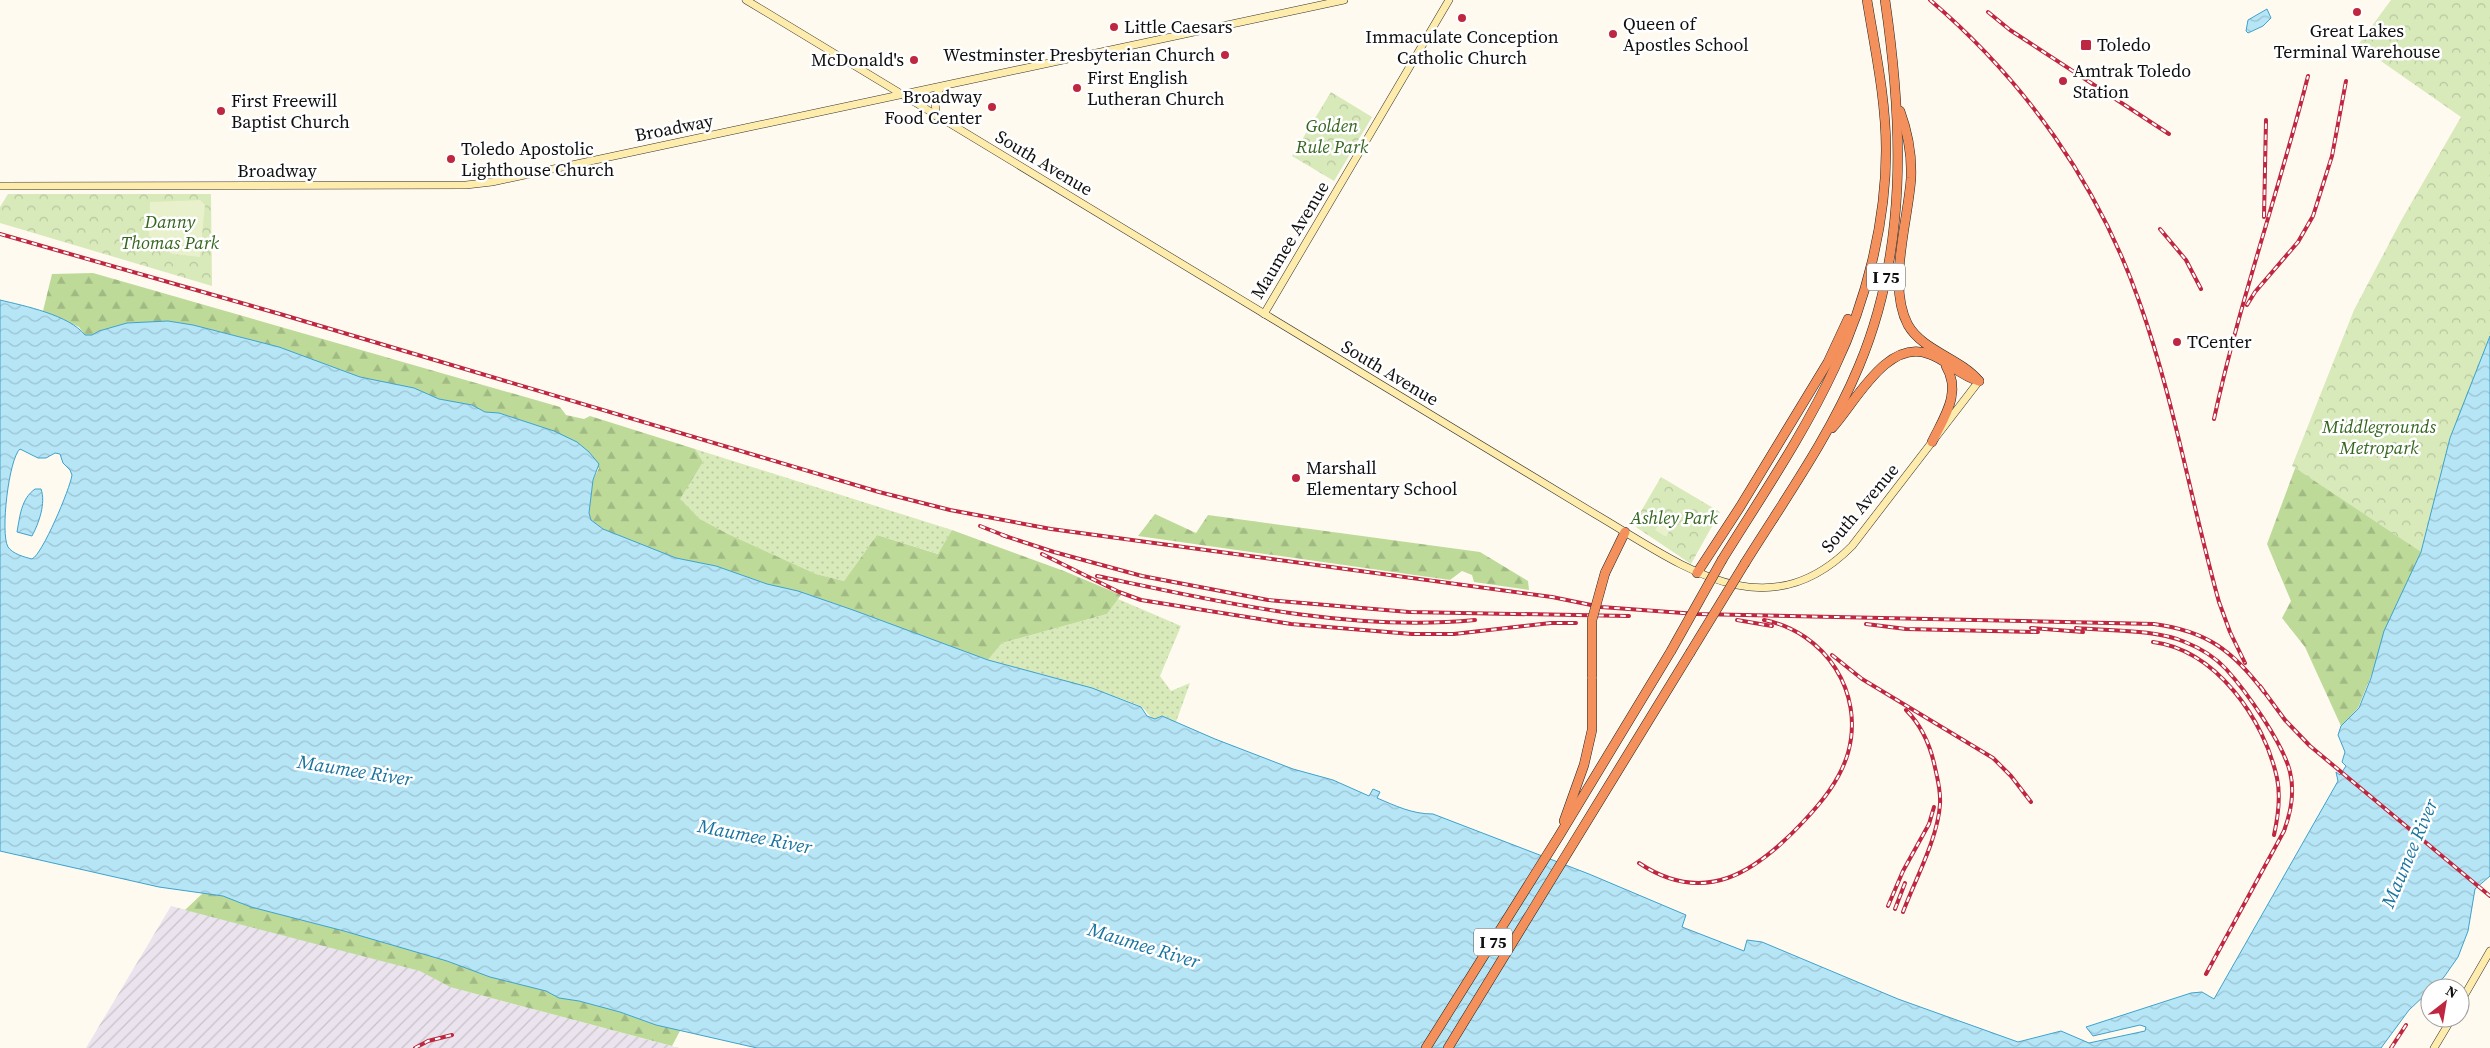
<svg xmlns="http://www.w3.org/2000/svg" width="2490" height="1048" viewBox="0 0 2490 1048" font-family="'Source Serif 4',serif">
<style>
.industrial{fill:url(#industrial-furrows)}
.grass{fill:url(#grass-dots)}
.forest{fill:url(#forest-firs)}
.park{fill:url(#park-crowns)}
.pitch{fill:#e8f0cc}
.water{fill:url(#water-waves);stroke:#3da2cc;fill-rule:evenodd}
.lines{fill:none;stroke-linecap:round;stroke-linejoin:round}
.secondary-casing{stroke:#313131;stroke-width:8}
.highway-casing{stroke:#202020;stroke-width:10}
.secondary{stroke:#feecac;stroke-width:7}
.highway{stroke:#f3905b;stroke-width:9}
.rail-casing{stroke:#be273f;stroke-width:4}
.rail{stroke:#fff;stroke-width:2;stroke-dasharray:5.5;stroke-linecap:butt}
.highway-bridge-casing{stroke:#202020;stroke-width:10;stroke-linecap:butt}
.highway-bridge{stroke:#f3905b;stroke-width:9}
.poi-dot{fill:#be273f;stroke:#fff;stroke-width:2}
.labels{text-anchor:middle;stroke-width:5;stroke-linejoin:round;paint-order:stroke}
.shield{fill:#fff;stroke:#575757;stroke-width:1}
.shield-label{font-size:16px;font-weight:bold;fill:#0f0f0f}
.poi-label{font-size:18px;fill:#0f0f0f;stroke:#fff;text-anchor:start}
.park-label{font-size:18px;font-style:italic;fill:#35661f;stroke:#fff}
.street-label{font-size:18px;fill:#0f0f0f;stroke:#fff}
.water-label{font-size:19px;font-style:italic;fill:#1873a0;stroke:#fff}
</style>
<defs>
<pattern id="industrial-furrows" width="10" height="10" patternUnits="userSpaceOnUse" patternTransform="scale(1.25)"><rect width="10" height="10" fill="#ebe3ed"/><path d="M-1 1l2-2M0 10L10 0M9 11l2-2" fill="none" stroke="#c8c2ca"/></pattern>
<pattern id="grass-dots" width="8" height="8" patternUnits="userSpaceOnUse" patternTransform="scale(1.25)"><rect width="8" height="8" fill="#d8e9ba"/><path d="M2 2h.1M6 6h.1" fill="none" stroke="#b8c79f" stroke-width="1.8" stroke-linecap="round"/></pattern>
<pattern id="forest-firs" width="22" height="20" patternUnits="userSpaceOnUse" patternTransform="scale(1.25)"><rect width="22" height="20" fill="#bdda99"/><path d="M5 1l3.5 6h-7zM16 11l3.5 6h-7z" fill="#a1ba83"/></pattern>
<pattern id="park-crowns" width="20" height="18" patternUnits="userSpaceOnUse" patternTransform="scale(1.25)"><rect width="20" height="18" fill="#d8e9ba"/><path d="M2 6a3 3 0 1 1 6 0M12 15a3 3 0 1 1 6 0" fill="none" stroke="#b8c79f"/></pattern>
<pattern id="water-waves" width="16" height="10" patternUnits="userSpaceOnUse" patternTransform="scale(1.25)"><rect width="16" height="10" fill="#b6e5f6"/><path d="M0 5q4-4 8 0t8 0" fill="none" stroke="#9bc3d2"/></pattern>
</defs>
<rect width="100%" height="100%" fill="#fffaf0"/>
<!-- industrial -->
<polygon class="industrial" points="171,906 421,971 450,987 679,1048 86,1048"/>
<!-- grass -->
<g class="grass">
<polygon points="695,449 952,530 939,554 877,535 844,581 816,574 728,534 700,519 679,499 703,462"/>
<path d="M 1118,599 L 1181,626 L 1160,676 L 1171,691 L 1190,683 L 1176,722 L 1162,716 L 1155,719 C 1147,716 1146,708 1138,705 C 1089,686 1039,674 988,660 L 1002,643 L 1107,614 Z"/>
</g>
<!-- forest -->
<g class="forest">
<polygon points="93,273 560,407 566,415 584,419 590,416 695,449 703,462 680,499 700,519 728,534 816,574 844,581 877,535 938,554 952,530 1064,571 1121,595 1107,614 1002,643 988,660 853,610 798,591 767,584 716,566 676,558 603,529 591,520 589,513 593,480 599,468 554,431 499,413 485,412 472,405 439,399 414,388 360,377 279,347 193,325 168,321 127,323 99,331 92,335 85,335 79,327 43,311 52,274"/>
<polygon points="2490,336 2431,510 2421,552 2358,708 2341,726 2305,647 2282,618 2291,601 2267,544 2303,447"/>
<polygon points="1155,514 1196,533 1208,515 1480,552 1528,581 1529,590 1474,582 1472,575 1462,571 1450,580 1138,536"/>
<polygon points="203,893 223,896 251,907 344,931 447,961 490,977 546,991 559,998 579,1001 620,1012 656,1025 681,1029 672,1046 450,987 420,971 185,910"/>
</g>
<!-- park -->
<g class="park">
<polygon points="2391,0 2490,0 2490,336 2457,418 2421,552 2292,466 2354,310 2402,219 2461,117 2358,45"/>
<polygon points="1331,92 1372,117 1334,181 1292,156"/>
<polygon points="8,194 211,194 212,286 0,223 0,207"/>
<polygon points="1661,477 1720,512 1691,564 1633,525"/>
</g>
<!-- pitch -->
<g class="pitch">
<polygon points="200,200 205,205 200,257 172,254 149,236 150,202"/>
<polygon points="1666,513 1676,519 1666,537 1655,530"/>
</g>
<!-- water -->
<g class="water">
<polygon points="2267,9 2271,18 2263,26 2248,33 2246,31 2248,20"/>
<path d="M 0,300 C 25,306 69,315 85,335 L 92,335 L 99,331 L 127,323 L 168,321 L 193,325 L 279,347 L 360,377 L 414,388 L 439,399 L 472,405 L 485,412 L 499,413 L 554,431 L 577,442 L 589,452 L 599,464 L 593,480 L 589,513 L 591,520 L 603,529 L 676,558 L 716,566 L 767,584 L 798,591 L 853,610 L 988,660 L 1092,688 L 1141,707 L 1147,716 L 1155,719 L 1162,716 L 1215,739 L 1293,769 L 1333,780 L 1369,796 L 1373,789 L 1380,792 L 1377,798 C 1396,806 1412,814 1433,814 L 1589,874 L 1686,915 L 1682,927 L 1744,951 L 1747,940 L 1762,942 L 1898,999 L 2018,1042 L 2061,1031 L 2089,1043 L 2145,1031 L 2146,1027 L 2140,1025 L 2093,1036 L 2086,1027 L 2191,993 L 2202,992 L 2214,999 L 2338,781 L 2336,772 L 2340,775 L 2346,766 L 2342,762 L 2345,752 L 2338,735 L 2341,726 L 2359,708 L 2371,678 L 2384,631 L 2421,552 L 2450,438 L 2490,336 L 2490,876 L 2475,889 L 2468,931 L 2458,957 L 2444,977 L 2409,1010 L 2381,1048 L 757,1048 L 656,1025 L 620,1012 L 579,1001 L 559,998 L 546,991 L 490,977 L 447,961 L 344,931 L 251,907 L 223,896 L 159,887 L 0,851 ZM 20,449 L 38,458 L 46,458 L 55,453 L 60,454 L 63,463 L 70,470 L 72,475 C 70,489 42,555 32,559 C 24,557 13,554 8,547 C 0,533 9,458 20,449 Z"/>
<path d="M 35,489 L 41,489 C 46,503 39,523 32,536 L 17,532 C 20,516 21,499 35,489 Z"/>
</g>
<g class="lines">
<!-- secondary casing -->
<g class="secondary-casing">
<g id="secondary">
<path d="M 746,0 L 1595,514 C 1679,563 1765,634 1852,546 L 1979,381"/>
<polyline points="936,116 935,98 941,87"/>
<polyline points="0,186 466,185 492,182 1344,0"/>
<polyline points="1264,314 1449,0"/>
<polyline points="2460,1003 2490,951"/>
<polyline points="2434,1048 2452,1018"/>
</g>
</g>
<!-- highway casing -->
<g class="highway-casing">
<g id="highway">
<path d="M 1900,111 C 1908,133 1912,155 1911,178 C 1908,222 1887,286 1908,325 C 1923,351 1960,358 1979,381"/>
<path d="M 1832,428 C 1855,403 1887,338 1929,354 C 1947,360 1960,376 1979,381"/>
<path d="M 1932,442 C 1944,417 1962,393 1946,366"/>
<path d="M 1722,560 C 1761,497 1804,434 1835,367 C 1866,302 1886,223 1886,150 C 1886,100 1875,49 1867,0"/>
<path d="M 1745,563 C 1785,499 1830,436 1859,366 C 1908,249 1903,123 1885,0"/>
<polyline points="1605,573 1625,532"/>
<polyline points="1697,573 1740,507 1828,362 1848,319"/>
<polyline points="1564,821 1584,765 1592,730 1592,677"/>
<polyline points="1426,1048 1559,836 1671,651"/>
<polyline points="1448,1048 1690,653"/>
</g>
</g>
<!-- secondary -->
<use href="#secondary" class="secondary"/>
<!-- highway -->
<use href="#highway" class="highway"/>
<!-- rail casing -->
<g class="rail-casing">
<g id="rail">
<path d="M 1930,0 C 2025,81 2098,184 2139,301 C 2174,399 2191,502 2219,602 L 2230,632 L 2245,663"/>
<polyline points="1988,12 2010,30 2169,134"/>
<polyline points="2264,217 2266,120"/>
<polyline points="2160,229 2186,260 2201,289"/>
<path d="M 0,234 L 280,314 L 879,492 L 950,510 L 1051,529 L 1552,597 L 1601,607 L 1697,614 L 2154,624 C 2207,631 2233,651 2264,692"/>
<polyline points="2247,305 2255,292 2298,242 2313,216 2332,156 2346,81"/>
<path d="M 2214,419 C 2239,303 2279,191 2308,76"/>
<polyline points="980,526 1008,537"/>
<polyline points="1002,535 1054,552 1142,576 1268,600 1409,612 1629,616"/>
<polyline points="1042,554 1119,592 1141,600 1291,624 1412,634 1454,634 1551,623 1576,623"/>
<path d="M 1097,576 C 1221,602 1348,632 1475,620"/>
<polyline points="1737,620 1772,626"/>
<polyline points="1866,624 1906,629 2038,632"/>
<polyline points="2031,628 2083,632"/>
<path d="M 2076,628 C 2109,631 2155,629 2185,642 C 2200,648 2215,657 2226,669 C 2246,691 2283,743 2290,772 C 2295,792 2291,812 2284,831 L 2206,974"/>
<path d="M 2153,642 C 2216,650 2264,719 2277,778 C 2281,797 2278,817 2274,835"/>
<polyline points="1832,655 1862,679 1993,758 2011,776 2031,802"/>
<polyline points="2260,686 2285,720 2310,746 2490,896"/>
<path d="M 1639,863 C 1705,907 1756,872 1803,822 C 1822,802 1840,780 1848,753 C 1865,692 1825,632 1764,620"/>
<polyline points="1888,906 1903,871 1929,824 1934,807"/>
<polyline points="1895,909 1905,883"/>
<path d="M 1903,912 C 1915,880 1938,838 1940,804 C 1941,790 1937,777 1934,763 C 1929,742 1921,725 1906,710"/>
<polyline points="415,1048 428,1041 452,1035"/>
<polyline points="2391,1048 2406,1025"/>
</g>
</g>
<!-- rail -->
<use href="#rail" class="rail"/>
<!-- highway-bridge casing -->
<g class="highway-bridge-casing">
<g id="highway-bridge">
<polyline points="1671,651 1722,560"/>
<polyline points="1690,653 1745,563"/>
<polyline points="1592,677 1592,620 1605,573"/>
</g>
</g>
<!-- highway-bridge -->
<use href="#highway-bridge" class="highway-bridge"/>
</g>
<!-- markers -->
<g class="poi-dot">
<circle cx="2357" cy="12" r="5"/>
<circle cx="1462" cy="18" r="5"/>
<circle cx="1114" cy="27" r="5"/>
<circle cx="1613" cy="34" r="5"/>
<rect x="2080" y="39" width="12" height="12" rx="2.5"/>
<circle cx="1225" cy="55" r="5"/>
<circle cx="914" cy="60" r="5"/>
<circle cx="2063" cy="81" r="5"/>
<circle cx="1077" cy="88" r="5"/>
<circle cx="992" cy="107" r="5"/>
<circle cx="221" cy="111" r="5"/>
<circle cx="451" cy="159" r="5"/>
<circle cx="2177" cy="342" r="5"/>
<circle cx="1296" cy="478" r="5"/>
</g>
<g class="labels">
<!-- shield labels -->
<g class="shield">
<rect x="1867" y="263.5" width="38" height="27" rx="4"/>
<rect x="1474" y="928.5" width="38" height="27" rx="4"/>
</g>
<g class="shield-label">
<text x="1886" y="283">I 75</text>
<text x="1493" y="948">I 75</text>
</g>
<!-- poi labels -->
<g class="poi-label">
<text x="1623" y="30">Queen of<tspan x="1623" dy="21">Apostles School</tspan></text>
<text x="1124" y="33">Little Caesars</text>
<text x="2357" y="37" text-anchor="middle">Great Lakes<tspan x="2357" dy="21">Terminal Warehouse</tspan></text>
<text x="1462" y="43" text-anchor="middle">Immaculate Conception<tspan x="1462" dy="21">Catholic Church</tspan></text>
<text x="2097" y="51">Toledo</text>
<text x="1215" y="61" text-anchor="end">Westminster Presbyterian Church</text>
<text x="904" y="66" text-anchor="end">McDonald's</text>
<text x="2073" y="77">Amtrak Toledo<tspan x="2073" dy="21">Station</tspan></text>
<text x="1087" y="84">First English<tspan x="1087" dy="21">Lutheran Church</tspan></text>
<text x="982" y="103" text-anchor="end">Broadway<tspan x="982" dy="21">Food Center</tspan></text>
<text x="231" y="107">First Freewill<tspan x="231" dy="21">Baptist Church</tspan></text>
<text x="461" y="155">Toledo Apostolic<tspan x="461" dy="21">Lighthouse Church</tspan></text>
<text x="2187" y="348">TCenter</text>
<text x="1306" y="474">Marshall<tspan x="1306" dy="21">Elementary School</tspan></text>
</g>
<!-- park labels -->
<g class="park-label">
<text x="1332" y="132">Golden<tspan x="1332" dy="21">Rule Park</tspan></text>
<text x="170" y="228">Danny<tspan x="170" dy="21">Thomas Park</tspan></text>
<text x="2379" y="433">Middlegrounds<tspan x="2379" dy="21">Metropark</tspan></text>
<text x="1674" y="524">Ashley Park</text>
</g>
<!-- street labels -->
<g class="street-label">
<text transform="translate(674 128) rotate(-11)" y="6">Broadway</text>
<text transform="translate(1044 163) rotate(31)" y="6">South Avenue</text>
<text x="277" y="177">Broadway</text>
<text transform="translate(1290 240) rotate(-59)" y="6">Maumee Avenue</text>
<text transform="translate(1390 373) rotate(31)" y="6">South Avenue</text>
<text transform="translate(1860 508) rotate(-50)" y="6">South Avenue</text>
</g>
<!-- water labels -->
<g class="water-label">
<text transform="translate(355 770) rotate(9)" y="7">Maumee River</text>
<text transform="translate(755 836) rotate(11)" y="7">Maumee River</text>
<text transform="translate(2409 853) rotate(-67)" y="7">Maumee River</text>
<text transform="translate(1144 945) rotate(17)" y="7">Maumee River</text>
</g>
</g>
<!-- north arrow -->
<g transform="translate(2445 1003) rotate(31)"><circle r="24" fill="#ffffff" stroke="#9f9f9f"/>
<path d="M0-4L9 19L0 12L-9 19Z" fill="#be273f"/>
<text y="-8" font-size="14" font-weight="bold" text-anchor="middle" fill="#0f0f0f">N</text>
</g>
</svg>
